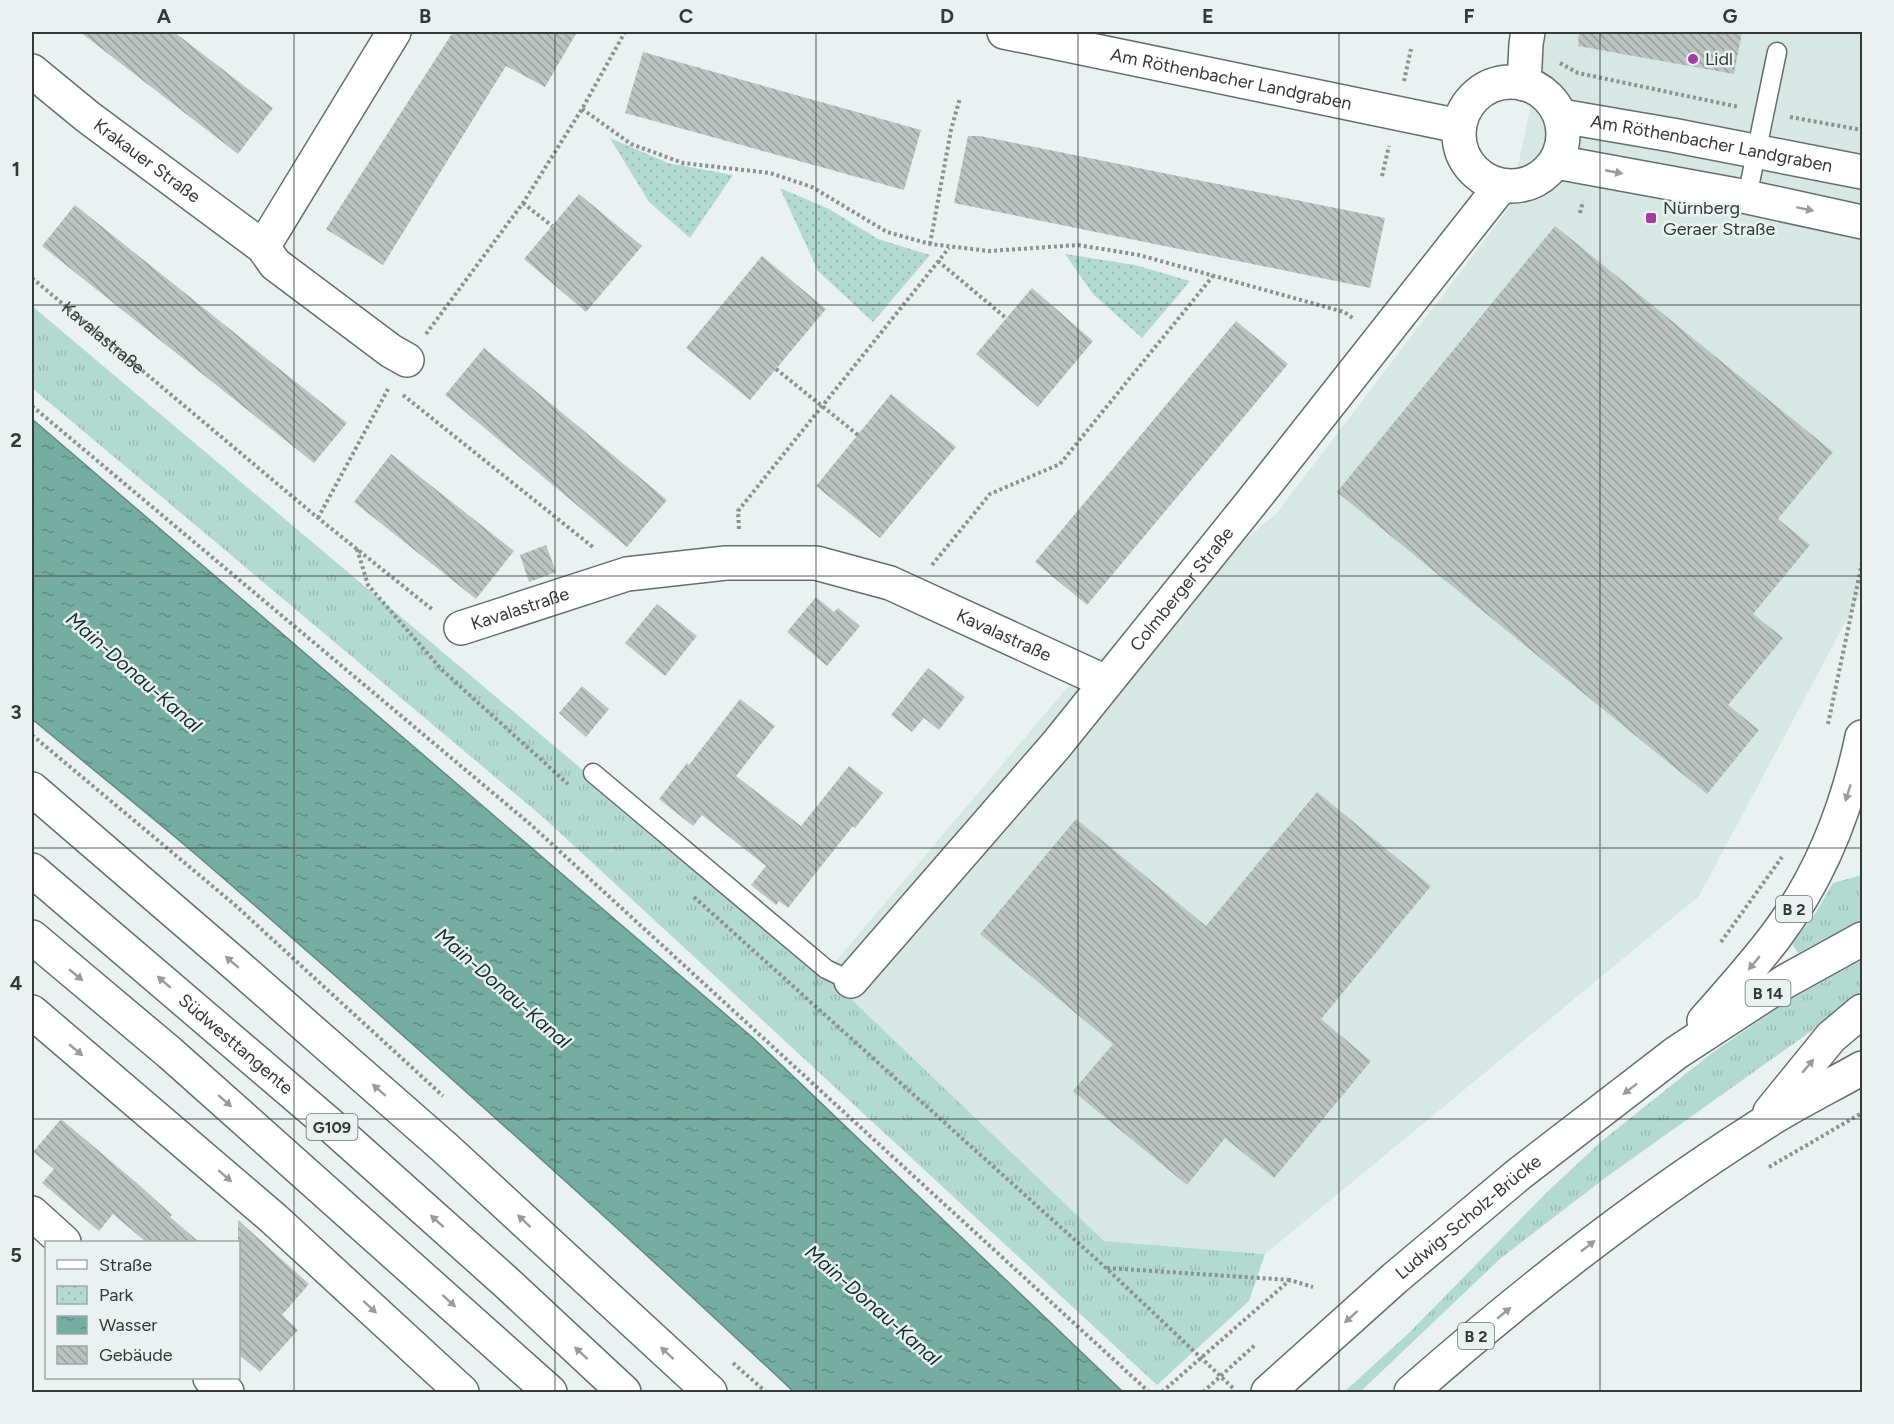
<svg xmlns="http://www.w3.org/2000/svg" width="1894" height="1424" viewBox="0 0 1894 1424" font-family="Figtree,sans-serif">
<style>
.built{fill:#d6e7e4}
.grass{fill:url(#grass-tufts)}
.park{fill:url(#park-dots)}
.water{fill:url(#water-ripples);stroke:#628a82;stroke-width:1.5}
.building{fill:url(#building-back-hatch)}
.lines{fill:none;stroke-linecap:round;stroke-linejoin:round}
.lane-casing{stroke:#666e6c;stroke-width:21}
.street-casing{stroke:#666e6c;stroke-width:36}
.primary-casing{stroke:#666e6c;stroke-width:36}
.highway-casing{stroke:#666e6c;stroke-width:36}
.path{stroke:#8b9290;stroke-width:4;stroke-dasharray:3 3;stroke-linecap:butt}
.lane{stroke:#fff;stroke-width:18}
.street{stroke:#fff;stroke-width:33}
.primary{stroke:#fff;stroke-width:33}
.highway{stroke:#fff;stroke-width:33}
.path-bridge{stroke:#8b9290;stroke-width:4;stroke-dasharray:3 3;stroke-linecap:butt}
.oneway{fill:#9a9c9c}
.grid{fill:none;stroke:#353938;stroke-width:1.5;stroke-opacity:0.55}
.poi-dot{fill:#a43c9f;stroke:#e9f2f0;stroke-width:2}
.labels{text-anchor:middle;stroke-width:5;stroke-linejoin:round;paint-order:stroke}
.shield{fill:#e9f2f0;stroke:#6b706f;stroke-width:1.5}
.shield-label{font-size:16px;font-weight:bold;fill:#353938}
.poi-label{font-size:18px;fill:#353938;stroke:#e9f2f0;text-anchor:start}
.street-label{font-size:18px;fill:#353938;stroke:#e9f2f0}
.water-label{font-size:20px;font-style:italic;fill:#14302b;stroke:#e9f2f0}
.neatline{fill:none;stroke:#353938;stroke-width:2}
.grid-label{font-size:20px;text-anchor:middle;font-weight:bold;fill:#353938}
</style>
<defs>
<pattern id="grass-tufts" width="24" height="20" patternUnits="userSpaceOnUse" patternTransform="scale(1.5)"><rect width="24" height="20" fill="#b2dad1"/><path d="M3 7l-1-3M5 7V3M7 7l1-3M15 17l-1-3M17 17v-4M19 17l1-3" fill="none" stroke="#9abcb4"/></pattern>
<pattern id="park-dots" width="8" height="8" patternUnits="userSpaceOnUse" patternTransform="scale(1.5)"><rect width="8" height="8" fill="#b2dad1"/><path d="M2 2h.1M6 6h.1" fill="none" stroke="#9abcb4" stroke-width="1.8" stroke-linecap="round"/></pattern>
<pattern id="water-ripples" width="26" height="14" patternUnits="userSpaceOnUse" patternTransform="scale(1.5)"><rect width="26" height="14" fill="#75ada1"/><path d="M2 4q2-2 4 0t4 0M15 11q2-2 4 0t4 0" fill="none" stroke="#618e84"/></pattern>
<pattern id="building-back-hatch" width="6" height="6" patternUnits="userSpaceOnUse" patternTransform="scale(1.5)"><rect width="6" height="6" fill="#bbc4c2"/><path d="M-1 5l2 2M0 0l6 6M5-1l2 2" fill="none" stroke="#99a09f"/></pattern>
</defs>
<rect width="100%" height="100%" fill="#e9f2f0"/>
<!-- built -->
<polygon class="built" points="1546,32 1862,32 1862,591 1699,896 1265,1254 1104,1241 825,974 1077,676 1276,514 1509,208"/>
<!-- grass -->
<g class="grass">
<polygon points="32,306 825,974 1104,1241 1265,1254 1249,1301 1157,1385 544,818 32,388"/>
<polygon points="1862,875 1862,919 1798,953 1792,944 1816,912 1833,883"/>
<polygon points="1862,960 1862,990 1817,1027 1605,1178 1501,1258 1360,1392 1344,1392 1410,1332 1547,1192 1603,1140 1712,1053 1791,999"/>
</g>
<!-- park -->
<g class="park">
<polygon points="610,138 668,163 733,175 690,238 649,202"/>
<polygon points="780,188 829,209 878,239 930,255 873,322 818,271"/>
<polygon points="1065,254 1135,265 1190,281 1142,338 1093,294"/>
</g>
<!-- water -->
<path class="water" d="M 32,419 L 753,1038 L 1123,1392 L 794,1392 C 598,1208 397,1028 193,852 C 140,807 85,763 32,719 Z"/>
<!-- building -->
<g class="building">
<polygon points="80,32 174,32 273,108 238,154"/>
<polygon points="453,32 577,32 545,87 506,66 383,265 326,229"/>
<polygon points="1579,32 1742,32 1734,74 1578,46"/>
<polygon points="643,52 921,130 904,190 625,113"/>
<polygon points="968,136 980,136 1385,218 1370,288 954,203"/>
<polygon points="579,194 642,246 586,312 524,259"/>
<polygon points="75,205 347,423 314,463 42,246"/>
<polygon points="1555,226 1833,452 1778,519 1810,545 1753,614 1783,638 1728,705 1759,730 1707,794 1337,492"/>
<polygon points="762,256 826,309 750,400 686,348"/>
<polygon points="1032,288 1093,341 1038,407 976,354"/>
<polygon points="1236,321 1288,364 1087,605 1035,562"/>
<polygon points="484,348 667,500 627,547 445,395"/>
<polygon points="891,394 956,447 880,538 816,486"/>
<polygon points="391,454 514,551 476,599 354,502"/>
<polygon points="546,545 556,572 529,582 520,555"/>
<polygon points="816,597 834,612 838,608 860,626 827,666 787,632"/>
<polygon points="657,604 697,636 665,676 625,643"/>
<polygon points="928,668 965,697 939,730 924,718 912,732 891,715"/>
<polygon points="582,686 609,709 586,737 559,713"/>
<polygon points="740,699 775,726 736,776 801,826 849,766 883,793 855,828 853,826 788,908 779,901 776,905 751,885 766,866 702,815 693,826 659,799 687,763 689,765"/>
<polygon points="1317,792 1431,886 1321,1019 1371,1061 1274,1178 1225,1138 1187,1185 1073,1091 1113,1044 980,934 1076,819 1206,926"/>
<polygon points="61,1119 138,1184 172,1215 170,1217 199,1242 146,1242 113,1214 99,1231 42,1183 54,1169 33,1152"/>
<polygon points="238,1220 309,1284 282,1315 298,1330 260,1372 238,1354"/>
</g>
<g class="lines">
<!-- lane casing -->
<g class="lane-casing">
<g id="lane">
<polyline points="1747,197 1777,52"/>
<polyline points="593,773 826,969 851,981"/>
</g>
</g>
<!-- street casing -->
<g class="street-casing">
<g id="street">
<polyline points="394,32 263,247 275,264 391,351 407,360"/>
<path id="s2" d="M 1004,32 L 1459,126"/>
<path id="s3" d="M 32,71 L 88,117 L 263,247"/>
<circle cx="1511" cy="134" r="52"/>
<polyline points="1524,84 1526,44 1528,32"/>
<path id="s4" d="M 1561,116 L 1672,135 L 1862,172"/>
<polyline points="1556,162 1747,197 1862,222"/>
<path id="s5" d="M 461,628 L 627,574 L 726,563 L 816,563 L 890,583 L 1106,682"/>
<path id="s6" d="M 851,981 L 1057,744 L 1247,508 L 1501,186"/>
<polyline points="32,1213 64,1242"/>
<polyline points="210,1378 227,1392"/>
</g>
</g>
<!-- primary casing -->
<g class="primary-casing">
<g id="primary">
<path d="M 1704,1021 C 1728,994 1753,966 1775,937 C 1820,878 1847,809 1862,737"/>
<polyline points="1770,1112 1831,1037 1862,1011"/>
<path id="s7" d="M 1268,1392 L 1395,1278 L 1519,1174 L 1676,1053 L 1786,981 L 1862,939"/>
<path d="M 1411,1392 C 1520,1296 1633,1207 1755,1129 C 1789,1106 1827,1088 1862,1068"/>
</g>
</g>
<!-- highway casing -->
<g class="highway-casing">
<g id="highway">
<polyline points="32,789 234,963 444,1147 710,1392"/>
<path id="s8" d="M 32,870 L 328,1123 L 507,1283 L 624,1392"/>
<polyline points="32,937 170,1053 550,1392"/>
<polyline points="32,1012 273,1218 462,1392"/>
</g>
</g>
<!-- path -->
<g class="path">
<polyline points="1560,63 1578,73 1739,107"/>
<polyline points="1404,81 1411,49"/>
<polyline points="582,109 631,144 683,163 770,173 812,187 887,232 930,244 989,251 1078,245 1139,255 1344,312 1354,319"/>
<polyline points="1790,117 1862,130"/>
<polyline points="1382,176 1389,146"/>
<polyline points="523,203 552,226"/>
<polyline points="1580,213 1583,201"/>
<polyline points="930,244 951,130 960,98"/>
<polyline points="938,261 1006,318"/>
<path id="s1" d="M 32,278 L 318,518 L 433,610"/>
<polyline points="426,334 523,203 582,109 625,32"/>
<polyline points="776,369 858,435"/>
<polyline points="403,395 594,548"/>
<polyline points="32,406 530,824 1149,1392"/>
<polyline points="318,518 388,389"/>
<polyline points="739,529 738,511 949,248"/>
<polyline points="357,549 368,585 442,670 568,784"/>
<polyline points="932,565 990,494 1060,464 1213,276"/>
<polyline points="1828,724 1862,563"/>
<polyline points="32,735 235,905 443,1096"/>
<polyline points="694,897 1106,1268 1234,1389"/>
<polyline points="1721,942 1782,857"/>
<polyline points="1769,1167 1862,1113"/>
<polyline points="1107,1268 1290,1280"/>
<polyline points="733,1363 766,1392"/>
<polyline points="1162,1392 1290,1280 1313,1287"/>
</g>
<!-- lane -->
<use href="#lane" class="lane"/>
<!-- street -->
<use href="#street" class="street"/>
<!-- primary -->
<use href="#primary" class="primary"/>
<!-- highway -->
<use href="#highway" class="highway"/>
<!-- path-bridge -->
<polyline class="path-bridge" points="1203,1392 1255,1345"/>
</g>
<!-- one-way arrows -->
<defs><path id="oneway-solid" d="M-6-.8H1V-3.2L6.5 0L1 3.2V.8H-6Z" transform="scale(1.5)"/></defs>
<g class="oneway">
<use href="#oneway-solid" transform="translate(1614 172) rotate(11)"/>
<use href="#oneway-solid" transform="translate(1805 209) rotate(12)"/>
<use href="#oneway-solid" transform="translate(1848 793) rotate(107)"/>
<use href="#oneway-solid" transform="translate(232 962) rotate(-139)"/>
<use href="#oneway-solid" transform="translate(1754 963) rotate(130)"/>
<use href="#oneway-solid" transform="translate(76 975) rotate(40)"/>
<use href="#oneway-solid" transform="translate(164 982) rotate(-139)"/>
<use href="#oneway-solid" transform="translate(76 1050) rotate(40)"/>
<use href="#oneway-solid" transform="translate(1808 1066) rotate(-50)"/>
<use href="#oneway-solid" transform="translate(1630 1089) rotate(142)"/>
<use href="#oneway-solid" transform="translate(379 1090) rotate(-139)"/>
<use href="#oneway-solid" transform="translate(225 1101) rotate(41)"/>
<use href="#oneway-solid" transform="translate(225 1176) rotate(41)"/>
<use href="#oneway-solid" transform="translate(437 1221) rotate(-138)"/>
<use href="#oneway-solid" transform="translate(524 1221) rotate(-137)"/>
<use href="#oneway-solid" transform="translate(1588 1246) rotate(-38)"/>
<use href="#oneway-solid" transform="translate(449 1301) rotate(42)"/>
<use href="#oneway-solid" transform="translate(370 1307) rotate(43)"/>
<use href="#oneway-solid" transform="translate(1504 1313) rotate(-40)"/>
<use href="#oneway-solid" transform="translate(1351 1317) rotate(138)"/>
<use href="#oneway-solid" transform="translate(581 1353) rotate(-137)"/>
<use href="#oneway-solid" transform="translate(667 1353) rotate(-137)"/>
</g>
<!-- grid -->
<path class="grid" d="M 294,32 L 294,1392M 555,32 L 555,1392M 816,32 L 816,1392M 1078,32 L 1078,1392M 1339,32 L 1339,1392M 1600,32 L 1600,1392M 32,305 L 1862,305M 32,576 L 1862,576M 32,848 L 1862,848M 32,1119 L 1862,1119"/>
<!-- markers -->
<g class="poi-dot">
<circle cx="1693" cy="59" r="6"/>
<rect x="1645" y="212" width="12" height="12" rx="3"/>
</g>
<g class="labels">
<!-- shield labels -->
<g class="shield">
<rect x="1776" y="896" width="36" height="26" rx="4.5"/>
<rect x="1745.5" y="980" width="45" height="26" rx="4.5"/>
<rect x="306.5" y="1114" width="51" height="26" rx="4.5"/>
<rect x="1458" y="1323" width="36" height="26" rx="4.5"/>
</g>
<g class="shield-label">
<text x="1794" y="915">B 2</text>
<text x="1768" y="999">B 14</text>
<text x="332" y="1133">G109</text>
<text x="1476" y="1342">B 2</text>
</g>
<!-- poi labels -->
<g class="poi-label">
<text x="1705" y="65">Lidl</text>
<text x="1663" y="214">Nürnberg<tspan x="1663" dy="21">Geraer Straße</tspan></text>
</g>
<!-- street labels -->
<g class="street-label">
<text dy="6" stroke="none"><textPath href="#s2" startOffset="232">Am Röthenbacher Landgraben</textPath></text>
<text dy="6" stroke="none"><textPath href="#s4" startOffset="153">Am Röthenbacher Landgraben</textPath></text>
<text dy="6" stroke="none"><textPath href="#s3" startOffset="146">Krakauer Straße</textPath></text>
<text dy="6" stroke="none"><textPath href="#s1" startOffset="93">Kavalastraße</textPath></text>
<text dy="6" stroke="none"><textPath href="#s6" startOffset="513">Colmberger Straße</textPath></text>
<text dy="6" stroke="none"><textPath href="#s5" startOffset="62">Kavalastraße</textPath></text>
<text dy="6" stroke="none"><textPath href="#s5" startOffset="566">Kavalastraße</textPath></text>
<text dy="6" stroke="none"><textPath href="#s8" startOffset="268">Südwesttangente</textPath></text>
<text dy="6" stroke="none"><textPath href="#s7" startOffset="266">Ludwig-Scholz-Brücke</textPath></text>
</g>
<!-- water labels -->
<g class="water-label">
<text transform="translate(134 672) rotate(41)" y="7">Main-Donau-Kanal</text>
<text transform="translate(503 988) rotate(41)" y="7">Main-Donau-Kanal</text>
<text transform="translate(873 1305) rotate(41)" y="7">Main-Donau-Kanal</text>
</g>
</g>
<!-- border -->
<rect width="1894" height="1424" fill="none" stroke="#e9f2f0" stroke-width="66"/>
<!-- legend -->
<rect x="45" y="1241" width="195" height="138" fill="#e9f2f0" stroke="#a1a8a6" stroke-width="1.5"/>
<rect x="57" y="1260" width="30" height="9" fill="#ffffff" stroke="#a1a8a6" stroke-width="1.5"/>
<text x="99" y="1271" font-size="18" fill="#353938">Straße</text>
<rect x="57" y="1286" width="30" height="18" fill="url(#park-dots)" stroke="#a1a8a6" stroke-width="1.5"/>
<text x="99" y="1301" font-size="18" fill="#353938">Park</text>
<rect x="57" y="1316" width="30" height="18" fill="url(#water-ripples)" stroke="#a1a8a6" stroke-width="1.5"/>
<text x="99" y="1331" font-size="18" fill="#353938">Wasser</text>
<rect x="57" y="1346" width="30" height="18" fill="url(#building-back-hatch)" stroke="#a1a8a6" stroke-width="1.5"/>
<text x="99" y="1361" font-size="18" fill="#353938">Gebäude</text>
<rect x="33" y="33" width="1828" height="1358" class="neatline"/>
<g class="grid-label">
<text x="164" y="23">A</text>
<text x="425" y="23">B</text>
<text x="686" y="23">C</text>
<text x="947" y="23">D</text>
<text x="1208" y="23">E</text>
<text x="1469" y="23">F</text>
<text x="1730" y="23">G</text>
<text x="16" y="176">1</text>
<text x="16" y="447">2</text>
<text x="16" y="719">3</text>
<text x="16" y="990">4</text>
<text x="16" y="1262">5</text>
</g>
</svg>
